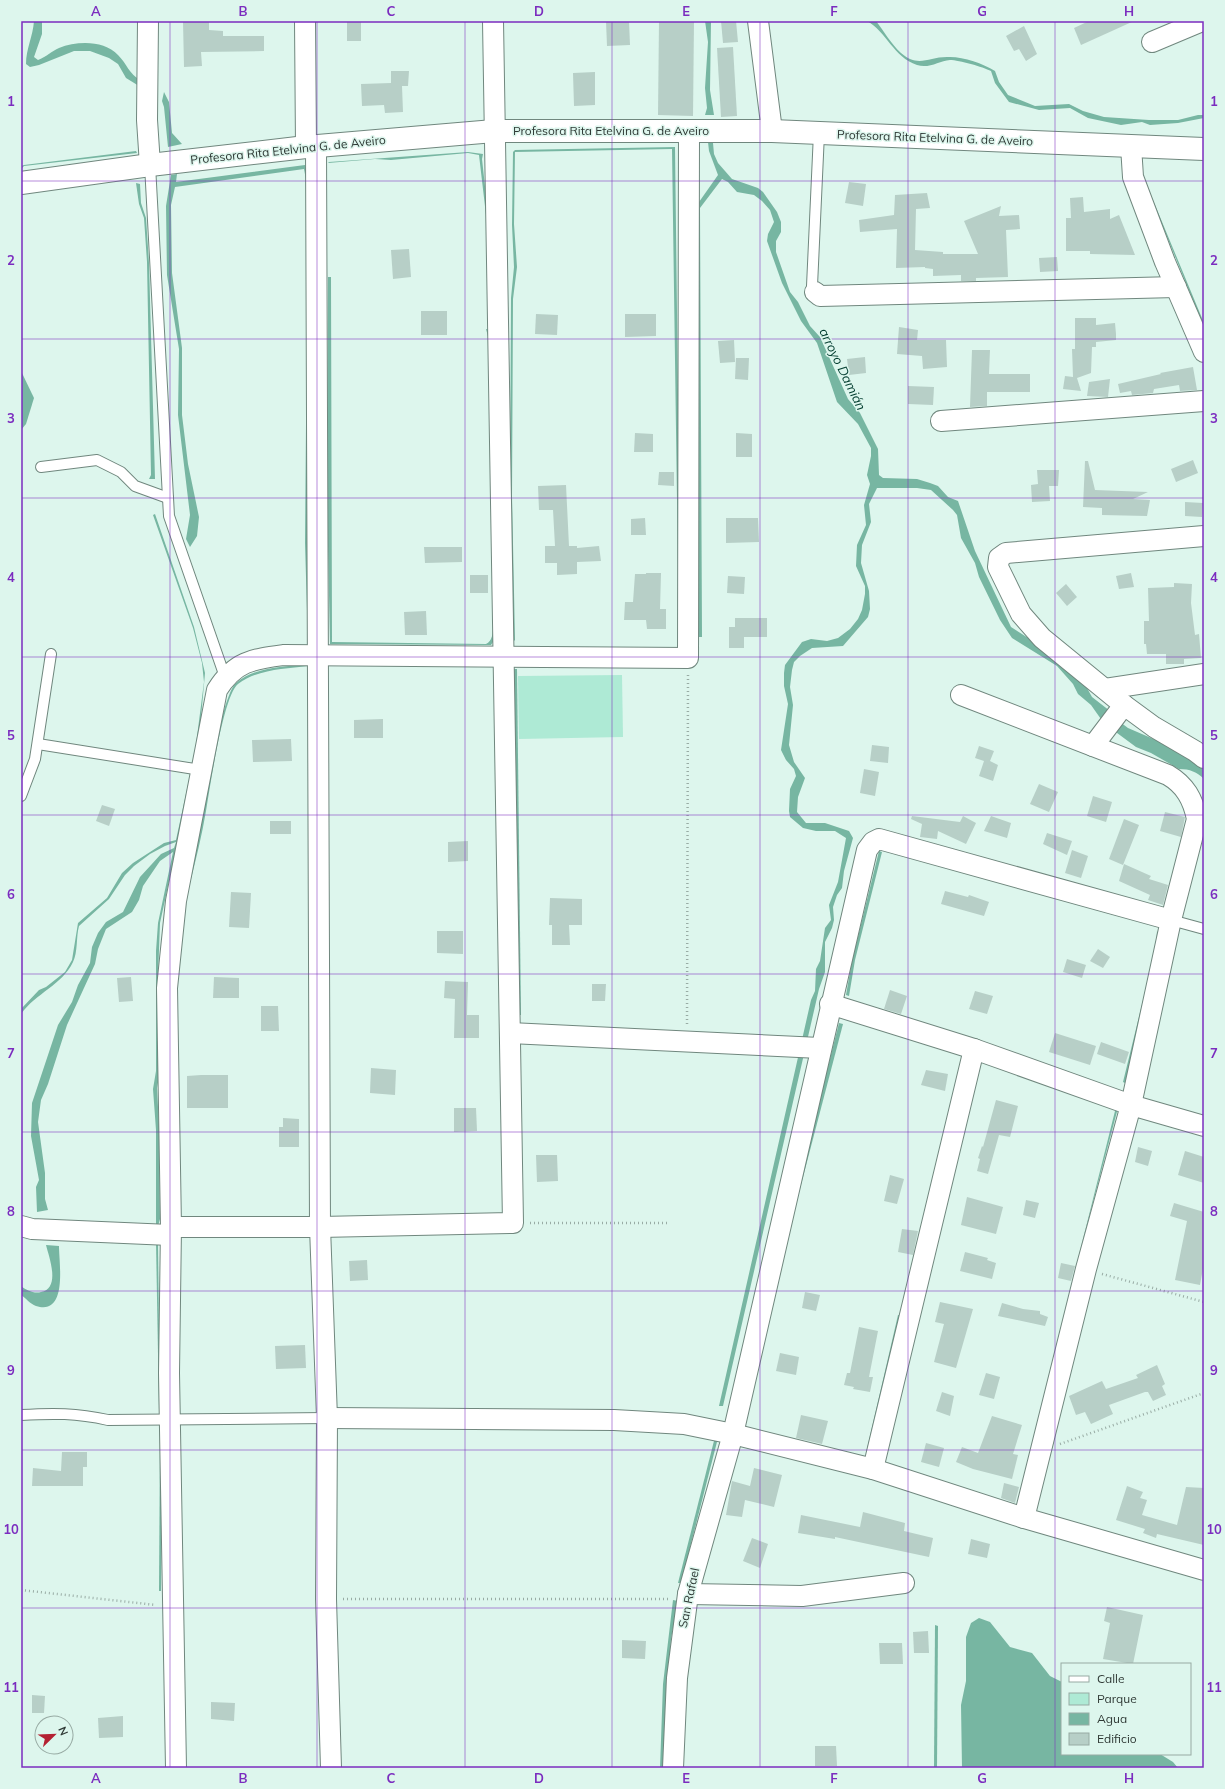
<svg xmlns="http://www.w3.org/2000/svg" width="1225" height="1789" viewBox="0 0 1225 1789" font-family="Mulish,sans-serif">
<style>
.green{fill:#aeead5}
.water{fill:#77b6a2}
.building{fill:#b7cfc7}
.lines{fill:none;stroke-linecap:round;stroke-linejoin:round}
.service-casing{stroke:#70877e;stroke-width:12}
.minor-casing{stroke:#70877e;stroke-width:22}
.tertiary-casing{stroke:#70877e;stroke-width:24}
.path{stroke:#99aca5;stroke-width:2.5;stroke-dasharray:1 3;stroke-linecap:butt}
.service{stroke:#fff;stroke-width:10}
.minor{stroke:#fff;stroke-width:20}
.tertiary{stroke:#fff;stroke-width:22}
.grid{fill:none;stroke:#7b2cbf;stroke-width:1;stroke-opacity:0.55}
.labels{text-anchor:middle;stroke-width:3;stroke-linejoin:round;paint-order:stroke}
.street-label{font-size:12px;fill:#2f3935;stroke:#ddf6ed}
.water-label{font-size:13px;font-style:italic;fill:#013c2e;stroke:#ddf6ed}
.neatline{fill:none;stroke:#7b2cbf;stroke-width:1.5}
.grid-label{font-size:13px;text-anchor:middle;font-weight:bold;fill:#7b2cbf}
</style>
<rect width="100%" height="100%" fill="#ddf6ed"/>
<!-- green -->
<polygon class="green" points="622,675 623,737 519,739 518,676"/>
<!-- water -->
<g class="water">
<path d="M 34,21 L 42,21 L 42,34 L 34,57 L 38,60 C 46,57 52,51 59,48 C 77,41 104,40 118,55 C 127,64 129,74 140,80 L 139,86 L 126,78 L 118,64 L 109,58 L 90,51 L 74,51 L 39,65 L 30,67 L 26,64 C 26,49 33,36 34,21 Z"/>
<polygon points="705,21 711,21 710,90 714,115 705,115 707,108 705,88 708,42"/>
<path d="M 867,21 L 876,21 C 884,31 891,44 901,53 C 918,68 928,57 947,57 C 962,56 982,63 995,71 L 999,82 L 1008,95 L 1035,106 L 1069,104 L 1083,111 L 1104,117 L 1149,120 L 1178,120 L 1198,115 L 1204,115 L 1204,118 L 1178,123 L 1150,125 L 1142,122 L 1121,125 L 1088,118 L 1070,108 L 1039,110 L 1009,102 L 995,83 L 991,71 C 983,67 959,60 950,60 C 939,61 929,69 917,65 C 893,57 887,32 867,21 Z"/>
<polygon points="164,92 169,102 172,133 182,144 168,147 164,107 162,101"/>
<polygon points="708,142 713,143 714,154 718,163 732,179 758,188 763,192 777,212 781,222 781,232 776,241 776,252 790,292 798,302 810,326 820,337 848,399 860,413 878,449 879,475 883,478 917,479 930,483 938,486 948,497 958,501 975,551 1011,627 1036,643 1087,688 1092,697 1110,711 1103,722 1091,705 1078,694 1073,684 1057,666 1012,638 1000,620 979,577 975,563 961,538 957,515 953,510 931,490 917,488 877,488 869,504 871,522 862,545 861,563 869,591 870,609 868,617 843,646 812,648 800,656 794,662 792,670 790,687 793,705 789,745 794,762 805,778 798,797 797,812 806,823 825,823 849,831 853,838 844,871 842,888 837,895 833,907 834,920 832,928 825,942 825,972 819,989 723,1406 719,1406 811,1000 815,991 816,969 820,961 825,928 831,920 829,905 838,882 846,838 835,831 816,831 803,828 790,817 789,811 790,789 796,776 794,769 786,760 781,750 788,704 784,686 784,673 785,665 802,642 811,639 827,641 838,638 850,629 858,619 862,610 865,594 865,586 856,566 857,545 866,525 864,505 870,484 867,475 871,456 871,448 858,424 837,402 817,343 801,321 782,283 767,241 768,234 774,222 770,210 762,201 754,195 737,192 728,182 722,179 700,208 702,637 699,637 698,214 699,202 718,175 709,151"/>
<polygon points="675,147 681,639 679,640 672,149 515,152 514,224 517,267 513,299 512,496 515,640 514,641 510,496 511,298 514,267 512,225 513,152 515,150"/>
<polygon points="136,151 137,153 24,166 21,169 21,166 24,165"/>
<polygon points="468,152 483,154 482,159 490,232 488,232 479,155 468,153 391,160 375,159 328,163 329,162"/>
<polygon points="1141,163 1143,176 1204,323 1204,327 1142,176"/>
<polygon points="305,165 311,189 310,645 308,645 305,543 308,190 304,169 175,187 171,205 172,273 182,348 182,415 188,464 199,517 197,536 190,547 186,539 190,515 178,415 179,349 167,275 166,206 171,175 177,174 176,182"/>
<polygon points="136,183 140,184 141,203 146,218 149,263 155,479 149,479 151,475 147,262 144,218 139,204"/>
<path d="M 328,277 L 331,277 L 332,642 L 486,644 C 495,640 493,625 493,616 L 489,340 L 486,329 L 491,330 L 495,616 L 493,642 L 491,645 L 330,644 L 328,546 Z"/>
<polygon points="21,371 34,398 26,424 21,430"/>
<polygon points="155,514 194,627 205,673 198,751 194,760 204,682 202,663 193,628 153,515"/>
<path d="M 309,665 L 308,666 C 285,669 258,669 238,684 C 223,696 210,788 206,811 C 202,835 196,859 190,883 L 189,882 C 194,852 220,696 236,683 C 255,667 285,666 309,665 Z"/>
<polygon points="514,669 517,669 521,1015 520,1015"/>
<path d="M 1120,722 L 1128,728 L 1165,744 L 1204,766 L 1204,779 C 1197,772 1190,769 1179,769 L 1151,753 L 1136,747 L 1113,730 Z"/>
<path d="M 190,775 L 192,776 L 160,923 L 158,977 L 159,1077 L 157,1088 L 159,1126 L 160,1219 L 158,1226 L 156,1225 L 156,1130 L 153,1089 L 156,1071 L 156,951 L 158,923 L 173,852 L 160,861 L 143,886 L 139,900 L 132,912 L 106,929 L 98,949 L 95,964 L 67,1025 L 48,1084 L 41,1100 L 38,1122 L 45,1173 L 45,1199 L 48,1210 L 37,1212 L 36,1187 L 39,1180 L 31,1136 L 32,1103 L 58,1025 L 72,1002 L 78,985 L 90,963 L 92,947 L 98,933 L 106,922 L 123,912 L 140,877 L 151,865 L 161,854 L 174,848 L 176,842 L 165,846 L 150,854 L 134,866 L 125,875 L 109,899 L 79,926 C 76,937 78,952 73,962 C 62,985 36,993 21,1014 L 21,1009 L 39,990 L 46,987 L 65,972 L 72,960 L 78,923 L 107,898 L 122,873 L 133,863 L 164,843 L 176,840 Z"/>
<polygon points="879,851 882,852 855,960 849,996 846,995 852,961"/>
<polygon points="1157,931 1159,934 1158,947 1125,1083 1123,1082 1156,947"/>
<polygon points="839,1023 843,1024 767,1315 765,1314"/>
<polygon points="1117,1103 1119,1104 1078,1259"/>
<polygon points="156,1242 158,1243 160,1409 159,1410"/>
<path d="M 46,1245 L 59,1246 C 59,1263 68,1316 36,1306 C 30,1304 26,1298 21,1295 L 21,1286 C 26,1290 34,1294 41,1292 C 61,1288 49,1257 46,1245 Z"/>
<polygon points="898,1315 900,1315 867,1453 866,1453"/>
<polygon points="160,1432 162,1432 161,1591 159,1591"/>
<polygon points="716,1433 719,1434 681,1583 678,1583"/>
<polygon points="673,1600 678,1601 671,1639 663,1768 660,1768 663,1684"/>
<polygon points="979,1618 990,1622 1010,1647 1032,1653 1050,1676 1062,1682 1062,1754 1160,1754 1173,1762 1178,1768 962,1768 961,1705 966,1681 966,1637 971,1623"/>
<polygon points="935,1625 938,1626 937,1768 934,1768"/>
</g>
<!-- building -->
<g class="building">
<polygon points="183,21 209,21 209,30 223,31 223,36 264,36 264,51 201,52 202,66 184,67"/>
<polygon points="606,21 629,21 630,45 607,46"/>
<polygon points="659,21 694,21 693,116 658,115"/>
<polygon points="721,21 736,21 738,42 723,43"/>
<polygon points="1089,21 1134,21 1081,45 1074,28"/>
<rect x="347" y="22" width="14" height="19"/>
<polygon points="1024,26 1037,54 1026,61 1019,49 1014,51 1006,36"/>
<polygon points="733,47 737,116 721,117 717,48"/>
<polygon points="391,71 409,71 408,86 402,86 403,112 385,113 384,105 362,106 361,84 391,83"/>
<polygon points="595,72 595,105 574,106 573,73"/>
<polygon points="849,182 866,184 863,206 845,203"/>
<polygon points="927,193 930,208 916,209 915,250 943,252 943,254 978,254 964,221 1001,206 999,216 1019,215 1020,229 1006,230 1008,277 976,278 976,281 961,281 961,275 933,276 933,269 925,268 925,267 896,268 897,229 860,232 859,220 894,215 895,195"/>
<polygon points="1083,197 1084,212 1110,209 1110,219 1119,215 1135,255 1090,254 1090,251 1066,251 1066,218 1071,218 1070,198"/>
<polygon points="409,249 411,277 393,279 391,250"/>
<polygon points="1057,257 1058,271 1040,272 1039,258"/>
<rect x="421" y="311" width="26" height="24"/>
<polygon points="536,314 558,315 557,335 535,334"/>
<polygon points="625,314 656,314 656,336 625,337"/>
<polygon points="1075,318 1096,318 1096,325 1115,323 1116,334 1116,340 1096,342 1096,347 1092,347 1091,373 1077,378 1081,391 1063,389 1065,376 1073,377 1072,349 1075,349"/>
<polygon points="899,327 918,330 917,340 946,340 947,367 923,369 922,356 897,354"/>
<polygon points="734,340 735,362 720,363 718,341"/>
<polygon points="972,350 990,350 989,374 1030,374 1030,392 987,392 987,406 970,407"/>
<polygon points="865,357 866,373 849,375 847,359"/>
<polygon points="736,358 749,358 748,380 735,379"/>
<polygon points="1193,367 1197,390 1180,391 1179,385 1154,389 1153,393 1132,395 1131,391 1120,393 1118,384 1161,374 1160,373"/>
<polygon points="1110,379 1108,397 1087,396 1089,382"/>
<polygon points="908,386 934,387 933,405 908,404"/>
<polygon points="635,433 653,434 653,452 634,452"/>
<polygon points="736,433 752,434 752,457 736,457"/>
<polygon points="1193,460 1198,473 1176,482 1171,469"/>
<polygon points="1085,461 1088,461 1095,490 1148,492 1133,499 1150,500 1147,516 1102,515 1102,508 1083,507"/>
<polygon points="1037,470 1059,470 1058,486 1049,486 1050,501 1032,502 1031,485 1038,484"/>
<polygon points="659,472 674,472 674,486 658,485"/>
<polygon points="566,485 569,546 577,546 577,548 599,546 601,561 577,562 577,574 557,575 557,563 545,563 545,546 555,546 553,510 539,510 538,486"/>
<polygon points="1185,502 1203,503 1202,517 1185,516"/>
<polygon points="645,518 646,535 631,535 631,519"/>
<polygon points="726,518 758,518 759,542 726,543"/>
<polygon points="424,547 462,547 462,562 425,563"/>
<polygon points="646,573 661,573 660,609 666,609 666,629 647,629 646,620 624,620 625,602 633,602 635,574 646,574"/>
<polygon points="1131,573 1134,587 1119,589 1116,576"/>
<rect x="470" y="575" width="18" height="18"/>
<polygon points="728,576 745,577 744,594 727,593"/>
<polygon points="1174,583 1192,584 1191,603 1195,635 1199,634 1201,658 1184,659 1184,664 1166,664 1166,654 1147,654 1146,644 1144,644 1144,621 1149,621 1148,588 1174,587"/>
<polygon points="1066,584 1077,597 1067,606 1056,593"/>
<polygon points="426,611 427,635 405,635 404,612"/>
<polygon points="735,618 767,618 767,637 744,637 744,648 729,648 729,627 735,627"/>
<polygon points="383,719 383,738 354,738 354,720"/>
<polygon points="291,739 292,761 253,762 252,740"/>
<polygon points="872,745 889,747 888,763 870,761"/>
<polygon points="979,746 994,751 990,761 998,765 993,781 979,776 984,761 975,758"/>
<polygon points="864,769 879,772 875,796 860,793"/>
<polygon points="1039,784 1058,792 1049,812 1030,804"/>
<polygon points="1093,796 1112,802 1106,822 1087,816"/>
<polygon points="102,805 115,809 109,826 96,821"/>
<polygon points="1165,812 1185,817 1181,837 1160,831"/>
<polygon points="912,816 960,822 963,816 976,823 966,844 938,831 937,839 920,837 922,824 911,819"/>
<polygon points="991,816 1011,823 1007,838 984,831"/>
<polygon points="1124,819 1139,825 1123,865 1109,859"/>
<rect x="270" y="821" width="21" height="13"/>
<polygon points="1047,833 1072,841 1067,855 1043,844"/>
<polygon points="468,841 468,861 448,862 448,842"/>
<polygon points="1072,850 1088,856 1081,878 1065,873"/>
<polygon points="1124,864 1151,876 1149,879 1168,885 1163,905 1148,900 1150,895 1119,881"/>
<polygon points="945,891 968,897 969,895 989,902 984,916 941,904"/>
<polygon points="231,892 251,893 249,928 229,927"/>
<polygon points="550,898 582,899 582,925 569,925 570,945 552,945 552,925 549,925"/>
<polygon points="437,931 463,931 463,954 437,953"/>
<polygon points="1098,949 1110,957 1103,968 1090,961"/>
<polygon points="1067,959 1086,965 1082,978 1063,972"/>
<polygon points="131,977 133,1001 119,1002 117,978"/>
<polygon points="214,977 239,978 239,998 213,998"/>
<polygon points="445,981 468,982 467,1015 479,1015 479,1038 454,1038 455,999 444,998"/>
<polygon points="592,984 606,984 605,1001 592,1001"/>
<polygon points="890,990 907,996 901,1014 884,1009"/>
<polygon points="975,991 993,996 987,1014 969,1009"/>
<polygon points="261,1006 278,1006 279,1031 261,1031"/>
<polygon points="1055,1033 1096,1046 1090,1065 1049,1052"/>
<polygon points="1101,1042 1129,1052 1125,1064 1097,1054"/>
<polygon points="371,1068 396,1070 395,1095 370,1093"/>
<polygon points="926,1070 948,1074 945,1091 921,1085"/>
<polygon points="201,1075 228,1075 228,1108 187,1108 187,1076"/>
<polygon points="996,1100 1018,1106 1010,1137 999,1135 988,1174 977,1171 980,1159 978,1158 982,1146 983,1147"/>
<polygon points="454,1108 476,1108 477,1131 454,1132"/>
<polygon points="283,1118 299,1119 299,1147 279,1147 279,1127 283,1127"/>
<polygon points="1138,1147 1152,1151 1148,1166 1135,1162"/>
<polygon points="1185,1151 1204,1157 1204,1183 1178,1175"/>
<polygon points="536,1155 557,1155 558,1181 537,1182"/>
<polygon points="890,1175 904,1179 897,1204 884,1201"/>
<polygon points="967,1197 1003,1207 996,1234 961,1225"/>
<polygon points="1026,1200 1039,1203 1035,1218 1023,1215"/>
<polygon points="1174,1203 1204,1212 1204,1263 1200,1285 1175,1280 1187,1221 1170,1216"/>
<polygon points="902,1229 918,1231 913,1255 898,1252"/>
<polygon points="965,1252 988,1258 987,1260 996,1263 992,1279 960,1271"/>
<polygon points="367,1260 368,1280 350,1281 349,1261"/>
<polygon points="1061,1263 1075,1266 1071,1281 1058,1278"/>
<polygon points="805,1292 820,1295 816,1311 802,1308"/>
<polygon points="940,1302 973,1309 956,1368 934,1362 944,1324 935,1322"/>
<polygon points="1002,1303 1023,1309 1040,1311 1040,1314 1048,1317 1045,1326 998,1316"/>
<polygon points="859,1327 878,1331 869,1377 873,1377 870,1392 853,1389 854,1387 844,1385 847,1373 850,1373"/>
<polygon points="305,1345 306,1368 276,1369 275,1346"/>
<polygon points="780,1353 799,1357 796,1375 776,1371"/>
<polygon points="1157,1365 1165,1384 1162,1386 1166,1395 1153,1401 1148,1392 1145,1392 1109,1405 1113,1414 1091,1424 1085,1412 1076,1415 1069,1396 1102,1381 1106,1389 1109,1388 1138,1378 1136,1375"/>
<polygon points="986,1373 1000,1377 994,1399 979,1395"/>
<polygon points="942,1392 954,1396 950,1416 936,1411"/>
<polygon points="801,1415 828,1421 822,1444 796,1438"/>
<polygon points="992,1416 1022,1425 1013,1454 1018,1455 1012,1479 973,1469 956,1462 962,1447 978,1453"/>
<polygon points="926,1443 944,1448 939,1467 921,1462"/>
<polygon points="62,1452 87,1452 87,1467 83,1467 83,1486 32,1486 33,1468 61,1471"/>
<polygon points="754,1468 782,1475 774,1507 745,1500 742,1517 726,1515 732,1481 750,1486"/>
<polygon points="1004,1483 1019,1487 1015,1503 1001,1498"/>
<polygon points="1127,1486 1143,1492 1140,1498 1147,1500 1142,1515 1177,1525 1186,1487 1204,1488 1204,1545 1157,1534 1156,1538 1143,1533 1145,1529 1116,1520"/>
<polygon points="863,1512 905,1523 904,1531 933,1538 929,1557 835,1537 835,1539 798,1533 801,1515 860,1527"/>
<polygon points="752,1538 768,1544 760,1568 743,1561"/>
<polygon points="971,1539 990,1544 987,1558 968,1554"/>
<polygon points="1107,1607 1143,1615 1133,1664 1103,1659 1110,1623 1104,1621"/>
<polygon points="928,1631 929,1653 914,1653 913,1632"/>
<polygon points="622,1640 646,1641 645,1659 622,1658"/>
<polygon points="879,1643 902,1643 903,1664 880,1664"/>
<polygon points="32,1695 45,1696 44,1713 32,1713"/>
<polygon points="211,1702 235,1703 234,1721 211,1719"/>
<polygon points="123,1716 123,1737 99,1738 98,1718"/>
<polygon points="815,1746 836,1746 837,1766 815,1766"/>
</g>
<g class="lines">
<!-- service casing -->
<g class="service-casing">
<g id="service">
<polyline points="150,165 169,516 225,677"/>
<polyline points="815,292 812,286 819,133"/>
<polyline points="41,467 97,460 121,472 135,486 168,498"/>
<polyline points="38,744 201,770"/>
<polyline points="21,796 35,759 51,654"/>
<polyline points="1171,920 1204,929"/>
<path d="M 21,1415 C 54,1413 76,1413 108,1420 L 327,1418"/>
</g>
</g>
<!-- minor casing -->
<g class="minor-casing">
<g id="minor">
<polyline points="148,21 147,120 150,165"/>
<polyline points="305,21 306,147"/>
<polyline points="758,21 772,131"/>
<polyline points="1152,42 1202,21"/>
<polyline points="316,146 320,1227 327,1418 326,1599 331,1768"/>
<polyline points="1131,146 1133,177 1165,262 1204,352"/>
<polyline points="815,292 820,296 1176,287"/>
<polyline points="941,421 1204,401"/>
<polyline points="1204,536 1006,553 999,558 998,567 1021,614 1042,638 1124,705 1154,727 1195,751 1204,758"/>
<polyline points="1105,689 1204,674"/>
<path d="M 961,695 L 1168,775 C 1185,785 1193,799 1197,819 L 1171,920 L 1131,1105 L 1086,1269 L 1024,1518"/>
<polyline points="1093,746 1124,705"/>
<polyline points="830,1004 974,1049 1131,1105 1204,1126"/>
<polyline points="510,1033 820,1048"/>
<polyline points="21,1226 32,1229 170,1235"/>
<polyline points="171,1227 320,1227 513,1223 493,21"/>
<polyline points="327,1418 614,1420 684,1424 733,1434 873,1469 1024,1518 1204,1570"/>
<polyline points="873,1469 974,1049"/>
<polyline points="688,1594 802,1596 904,1583"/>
<path d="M 176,1768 L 169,1373 L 171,1227 L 167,988 L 176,901 L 217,690 C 235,661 253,659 284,655 L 688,658 L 689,130"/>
<polyline points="673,1768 677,1678 688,1594 733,1434 867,850 873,842 879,839 1171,920"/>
</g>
</g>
<!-- tertiary casing -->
<g class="tertiary-casing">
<polyline id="tertiary" points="21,183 150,165 306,147 494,131 772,131 1204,149"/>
</g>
<!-- path -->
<g class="path">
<polyline points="687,1024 688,675"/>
<polyline points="530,1223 667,1223"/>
<polyline points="1102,1274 1204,1302"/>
<polyline points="1060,1444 1204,1393"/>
<polyline points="21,1590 156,1605"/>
<polyline points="343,1599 670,1599"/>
</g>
<!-- service -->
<use href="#service" class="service"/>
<!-- minor -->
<use href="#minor" class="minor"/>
<!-- tertiary -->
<use href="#tertiary" class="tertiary"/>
</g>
<!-- grid -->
<path class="grid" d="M 170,21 L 170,1768M 317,21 L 317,1768M 465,21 L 465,1768M 612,21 L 612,1768M 760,21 L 760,1768M 908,21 L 908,1768M 1055,21 L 1055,1768M 21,181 L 1204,181M 21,339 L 1204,339M 21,498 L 1204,498M 21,657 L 1204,657M 21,815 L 1204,815M 21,974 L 1204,974M 21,1132 L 1204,1132M 21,1291 L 1204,1291M 21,1450 L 1204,1450M 21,1608 L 1204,1608"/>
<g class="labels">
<!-- street labels -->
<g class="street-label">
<text x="611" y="135">Profesora Rita Etelvina G. de Aveiro</text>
<text transform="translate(935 138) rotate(2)" y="4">Profesora Rita Etelvina G. de Aveiro</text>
<text transform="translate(288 150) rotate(-6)" y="4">Profesora Rita Etelvina G. de Aveiro</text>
<text transform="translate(689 1598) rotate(-78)" y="4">San Rafael</text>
</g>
<!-- water labels -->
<g class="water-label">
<text transform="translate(843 369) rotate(64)" y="5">arroyo Damián</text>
</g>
</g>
<!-- border -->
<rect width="1225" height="1789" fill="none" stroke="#ddf6ed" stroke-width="44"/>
<!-- legend -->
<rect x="1061" y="1663" width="130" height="92" fill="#ddf6ed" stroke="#97aaa3"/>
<rect x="1069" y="1676" width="20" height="6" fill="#ffffff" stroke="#97aaa3"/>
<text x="1097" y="1683" font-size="12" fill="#2f3935">Calle</text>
<rect x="1069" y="1693" width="20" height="12" fill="#aeead5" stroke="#97aaa3"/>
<text x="1097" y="1703" font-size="12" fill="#2f3935">Parque</text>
<rect x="1069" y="1713" width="20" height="12" fill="#77b6a2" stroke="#97aaa3"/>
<text x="1097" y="1723" font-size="12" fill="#2f3935">Agua</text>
<rect x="1069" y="1733" width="20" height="12" fill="#b7cfc7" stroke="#97aaa3"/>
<text x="1097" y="1743" font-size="12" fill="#2f3935">Edificio</text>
<!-- north arrow -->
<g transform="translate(54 1735) rotate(67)"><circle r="19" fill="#ddf6ed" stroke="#97aaa3"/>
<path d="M0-3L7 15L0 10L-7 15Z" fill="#b42132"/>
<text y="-6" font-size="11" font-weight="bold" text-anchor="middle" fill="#2f3935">N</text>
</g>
<rect x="22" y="22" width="1181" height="1745" class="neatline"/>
<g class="grid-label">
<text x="96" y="16">A</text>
<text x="243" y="16">B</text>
<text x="391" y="16">C</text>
<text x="539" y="16">D</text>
<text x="686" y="16">E</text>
<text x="834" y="16">F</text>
<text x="982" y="16">G</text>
<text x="1129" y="16">H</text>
<text x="11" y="106">1</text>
<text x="1214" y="106">1</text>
<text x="11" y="265">2</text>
<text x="1214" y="265">2</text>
<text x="11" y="423">3</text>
<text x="1214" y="423">3</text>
<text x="11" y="582">4</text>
<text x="1214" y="582">4</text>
<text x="11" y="740">5</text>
<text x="1214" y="740">5</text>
<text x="11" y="899">6</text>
<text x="1214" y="899">6</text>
<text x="11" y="1058">7</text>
<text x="1214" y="1058">7</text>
<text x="11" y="1216">8</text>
<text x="1214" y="1216">8</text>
<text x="11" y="1375">9</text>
<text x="1214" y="1375">9</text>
<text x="11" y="1534">10</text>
<text x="1214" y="1534">10</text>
<text x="11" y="1692">11</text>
<text x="1214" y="1692">11</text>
<text x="96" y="1783">A</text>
<text x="243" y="1783">B</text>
<text x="391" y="1783">C</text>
<text x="539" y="1783">D</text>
<text x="686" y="1783">E</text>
<text x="834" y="1783">F</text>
<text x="982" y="1783">G</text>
<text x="1129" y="1783">H</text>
</g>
</svg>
